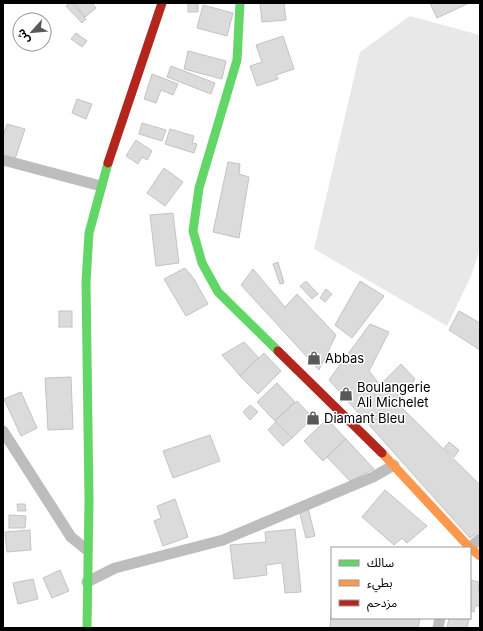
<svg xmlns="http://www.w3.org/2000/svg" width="483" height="631" viewBox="0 0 483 631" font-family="Inter,'Noto Sans Arabic',sans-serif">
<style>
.green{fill:#e8e8e8}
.building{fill:#dbdbdb;stroke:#c3c3c3}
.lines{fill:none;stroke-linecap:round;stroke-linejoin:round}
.street{stroke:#bdbdbd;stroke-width:11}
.fast{stroke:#63d668;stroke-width:9}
.slow{stroke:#ff974d;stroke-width:9}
.jam{stroke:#b3261e;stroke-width:9}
.labels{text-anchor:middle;stroke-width:3;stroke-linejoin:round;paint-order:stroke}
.poi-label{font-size:13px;fill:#000;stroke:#fff;text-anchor:start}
</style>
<rect width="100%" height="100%" fill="#fff"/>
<!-- green -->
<polygon class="green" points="410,16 480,35 480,249 471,276 447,326 314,249 360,52"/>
<!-- building -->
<g class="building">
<polygon points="70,3 72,3 86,19 82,23 66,6"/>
<polygon points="74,3 92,3 96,8 85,17"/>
<polygon points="188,3 198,4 198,12 188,12"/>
<polygon points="260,3 284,3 286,20 262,22"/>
<polygon points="430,3 469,3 437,18"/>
<polygon points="203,5 233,13 227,36 197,28"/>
<polygon points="76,33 87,41 82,47 71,39"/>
<polygon points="283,36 294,69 276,75 278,79 257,86 250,66 262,62 256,45"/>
<polygon points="188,51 226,61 222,79 184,69"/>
<polygon points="171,66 215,83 211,94 167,77"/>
<polygon points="152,74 178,84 173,95 161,90 156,103 144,99"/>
<polygon points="77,99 92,104 86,119 72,113"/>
<polygon points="142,123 166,130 162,141 139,134"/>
<polygon points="7,124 25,129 15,159 3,155 3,136"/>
<polygon points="170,129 194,136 192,143 197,144 194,153 165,144"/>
<polygon points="136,140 152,151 147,160 142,157 138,164 126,156"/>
<polygon points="228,162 240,164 239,174 249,177 239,238 213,232"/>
<polygon points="164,168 183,182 165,206 147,193"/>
<polygon points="173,213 179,263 156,266 150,215"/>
<polygon points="278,262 284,283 280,284 273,264"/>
<polygon points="185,268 194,279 208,304 186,316 164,279"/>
<polygon points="253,269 285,307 297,294 336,335 319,370 241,285"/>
<polygon points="306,281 318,294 312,299 300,286"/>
<polygon points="360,281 384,296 352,338 335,325"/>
<polygon points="326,289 332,294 325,302 320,298"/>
<rect x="59" y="311" width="13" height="16"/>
<polygon points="459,311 480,323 480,350 449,330"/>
<polygon points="370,324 389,332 369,371 380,385 401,364 415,379 398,404 480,485 480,531 470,538 329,380"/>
<polygon points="244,342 259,358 240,376 222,355"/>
<polygon points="264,353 281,371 258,394 240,376"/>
<polygon points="71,377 73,429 48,430 45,378"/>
<polygon points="277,383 295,402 275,421 257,402"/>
<polygon points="21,392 37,428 21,436 4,399"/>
<polygon points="297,401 313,418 292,438 275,421"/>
<polygon points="250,405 258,412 250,420 243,412"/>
<polygon points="327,419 346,439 323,461 304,441"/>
<polygon points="276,422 292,438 283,446 268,430"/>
<polygon points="210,435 220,461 173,478 163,451"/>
<polygon points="346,439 374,469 350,481 327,457"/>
<polygon points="449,442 459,450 454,457 444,448"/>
<polygon points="385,490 427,526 407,543 402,538 394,545 362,517"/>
<polygon points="175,499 188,537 163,546 154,521 161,518 157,506"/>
<polygon points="17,504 25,504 26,511 18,511"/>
<polygon points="308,508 315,536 306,538 299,510"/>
<polygon points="9,515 26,516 25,528 9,528"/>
<polygon points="295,529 301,592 285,593 282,563 266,565 267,575 234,579 230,545 266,542 265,532"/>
<polygon points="30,530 31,550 7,552 5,532"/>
<polygon points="60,570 69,591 52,598 43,578"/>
<polygon points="33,579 38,599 18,604 13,583"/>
<polygon points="470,580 479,582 478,592 480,592 480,606 475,606 474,612 470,611"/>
<polygon points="332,599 332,618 420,618 418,628 330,628"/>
<polygon points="449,618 469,619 467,628 447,628"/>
</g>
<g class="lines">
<!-- street -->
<g class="street">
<polyline points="3,160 101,186"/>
<polyline points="3,431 71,537 87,550"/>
<polyline points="469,548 480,539"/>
<polyline points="87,582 115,568 223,540 373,477 394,465"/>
<polyline points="438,628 440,618"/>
</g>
<!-- fast -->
<g class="fast">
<polyline points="240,3 237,60 199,188 193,231 202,263 218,292 278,351"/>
<polyline points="87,628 89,500 86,282 89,233 108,163"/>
</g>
<!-- slow -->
<polyline class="slow" points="382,453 470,548 480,556"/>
<!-- jam -->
<g class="jam">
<polyline points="108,163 162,3"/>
<polyline points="278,351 382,453"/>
</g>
</g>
<!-- icons -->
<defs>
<g id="shop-bare" transform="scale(1.08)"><path d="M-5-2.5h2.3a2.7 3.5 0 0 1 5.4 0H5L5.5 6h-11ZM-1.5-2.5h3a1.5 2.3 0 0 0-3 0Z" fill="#595959" stroke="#fff" stroke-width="2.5" paint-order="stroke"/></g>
</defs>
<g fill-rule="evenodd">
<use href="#shop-bare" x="314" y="358"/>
<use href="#shop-bare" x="346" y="394"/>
<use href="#shop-bare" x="313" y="418"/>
</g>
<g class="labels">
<!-- poi labels -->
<g class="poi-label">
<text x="325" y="363">Abbas</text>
<text x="357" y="392">Boulangerie<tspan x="357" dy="15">Ali Michelet</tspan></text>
<text x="324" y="423">Diamant Bleu</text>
</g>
</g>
<!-- border -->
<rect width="483" height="631" fill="none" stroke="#000000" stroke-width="8"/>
<!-- legend -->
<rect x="331" y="547" width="140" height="72" fill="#ffffff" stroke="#999999"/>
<rect x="339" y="560" width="20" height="6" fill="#63d668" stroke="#999999"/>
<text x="367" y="567" font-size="12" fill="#000000">سالك</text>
<rect x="339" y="580" width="20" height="6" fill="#ff974d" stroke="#999999"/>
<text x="367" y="587" font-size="12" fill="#000000">بطيء</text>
<rect x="339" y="600" width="20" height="6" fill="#b3261e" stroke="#999999"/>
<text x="367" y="607" font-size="12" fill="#000000">مزدحم</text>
<!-- north arrow -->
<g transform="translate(32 32) rotate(243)"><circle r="19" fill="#ffffff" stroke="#999999"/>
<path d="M0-3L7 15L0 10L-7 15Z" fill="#595959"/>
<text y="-6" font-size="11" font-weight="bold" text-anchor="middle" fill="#000000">ش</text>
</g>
</svg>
